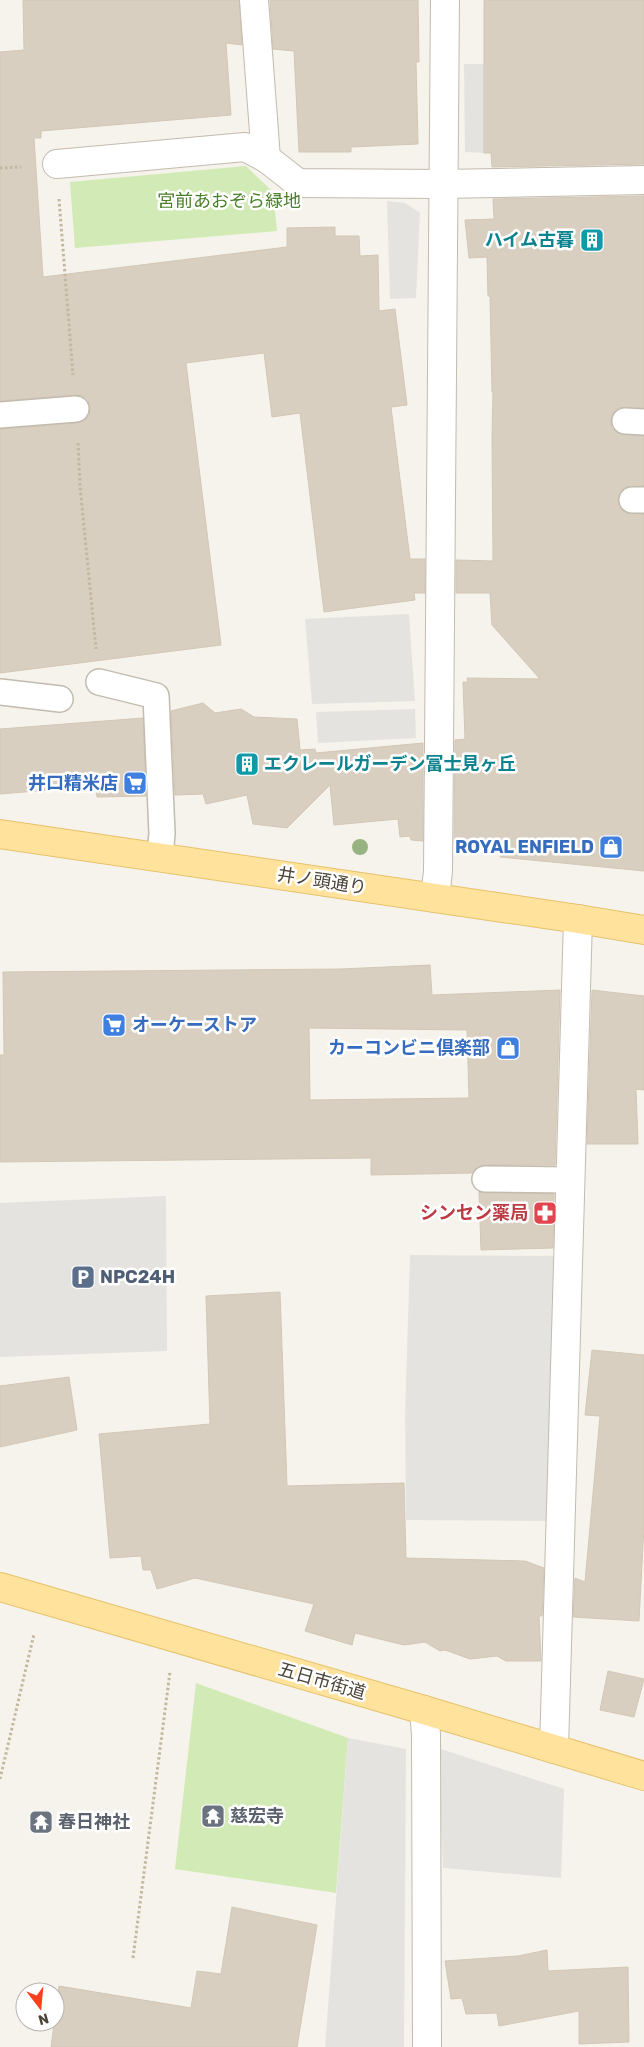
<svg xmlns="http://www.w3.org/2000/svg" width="644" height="2047" viewBox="0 0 644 2047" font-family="Rubik,'Noto Sans JP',sans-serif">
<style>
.green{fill:#d2eab5}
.parking{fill:#e5e3e0}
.building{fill:#d8cfc1;stroke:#d3c7b4;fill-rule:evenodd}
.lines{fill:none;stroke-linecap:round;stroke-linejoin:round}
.lane-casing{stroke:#c2bbae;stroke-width:28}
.street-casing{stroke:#c2bbae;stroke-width:30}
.primary-casing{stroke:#e6c16a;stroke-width:30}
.path{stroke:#c4b79f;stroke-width:3;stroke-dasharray:2.5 2.5;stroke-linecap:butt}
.lane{stroke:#fff;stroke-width:25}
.street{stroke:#fff;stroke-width:28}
.primary{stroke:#ffe39c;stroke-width:28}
.tree{fill:#97b381}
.labels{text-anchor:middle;stroke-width:5;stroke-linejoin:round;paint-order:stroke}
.park-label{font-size:18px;fill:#4a7f2a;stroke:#fff}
.culture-label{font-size:18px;font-weight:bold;fill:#0d838f;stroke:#fff;text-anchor:end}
.shop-label{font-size:18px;font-weight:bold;fill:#366cbe;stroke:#fff;text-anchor:end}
.street-label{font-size:18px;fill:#4b4439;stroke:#fff}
.health-label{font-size:18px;font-weight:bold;fill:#be3a42;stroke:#fff;text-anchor:end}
.service-label{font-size:18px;font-weight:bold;fill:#4e5e75;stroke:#fff;text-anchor:start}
.worship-label{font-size:18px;font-weight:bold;fill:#5b616d;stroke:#fff;text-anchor:start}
</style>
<rect width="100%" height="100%" fill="#f6f3ec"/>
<!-- green -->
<g class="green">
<polygon points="246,166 273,192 277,231 75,248 70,182"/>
<polygon points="196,1683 348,1738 336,1893 175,1869"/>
</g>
<!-- parking -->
<g class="parking">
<polygon points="464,64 484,64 484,153 465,152"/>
<polygon points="387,201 405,203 420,213 416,298 390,299"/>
<polygon points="409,614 415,701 312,704 305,619"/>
<polygon points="415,709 416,738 318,743 316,712"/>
<polygon points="166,1196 167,1351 0,1357 0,1203"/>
<polygon points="410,1255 558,1256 549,1521 406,1520 405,1415"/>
<polygon points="348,1738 406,1749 404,2047 325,2047"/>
<polygon points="438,1748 564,1789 561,1878 443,1868"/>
</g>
<!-- building -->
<g class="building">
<polygon points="23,0 239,0 242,45 226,43 231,115 41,131 41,138 34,138 43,277 287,247 287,228 335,227 335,236 359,236 360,256 378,255 379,311 395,309 407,405 391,407 410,559 425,559 425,593 414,593 415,600 324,612 300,413 272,417 264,353 186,363 221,645 0,673 0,429 78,423 84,421 89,416 90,408 88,400 83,396 75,395 0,401 0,52 24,50"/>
<polygon points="270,0 418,0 419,62 416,62 418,144 351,147 351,152 299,152 294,51 273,49"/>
<polygon points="484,0 644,0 644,164 492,167 491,153 484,153"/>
<polygon points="644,196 644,408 619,408 613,413 611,421 612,428 618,433 644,436 644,486 625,487 620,492 618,500 619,507 625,513 644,514 644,871 500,857 502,849 454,844 455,740 465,739 463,682 468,682 467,678 540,679 492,625 490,593 456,593 456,560 493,561 492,438 493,392 492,392 490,296 488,296 487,257 469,258 465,220 494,219 493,199"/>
<polygon points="203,703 215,713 241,709 254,717 297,719 300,750 315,749 316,753 423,743 423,841 411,840 410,836 400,837 398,819 334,825 330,785 287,828 253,824 247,795 206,804 203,794 175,795 171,711"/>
<polygon points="143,718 146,796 97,797 96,786 0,794 0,729"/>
<path d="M 430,965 L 432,995 L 560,990 L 555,1165 L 485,1165 L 478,1167 L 472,1173 L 371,1175 L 371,1158 L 0,1162 L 0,1055 L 4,1055 L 3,972 L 341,969 ZM 309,1028 L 467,1030 L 469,1098 L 310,1100 Z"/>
<polygon points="592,990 644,996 644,1090 636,1089 638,1144 587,1144"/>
<polygon points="479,1192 554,1194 553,1248 481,1250"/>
<polygon points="280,1292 287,1486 404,1483 406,1558 525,1561 544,1568 542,1616 539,1616 541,1661 506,1661 497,1656 470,1659 445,1650 440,1651 425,1642 404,1645 355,1633 352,1645 305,1631 314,1604 195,1578 157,1589 151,1570 143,1570 141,1556 110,1558 99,1434 210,1424 206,1296"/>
<polygon points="592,1350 644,1355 644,1526 639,1621 573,1617 575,1578 585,1582 600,1416 585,1415"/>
<polygon points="69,1377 77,1430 0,1447 0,1386"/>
<polygon points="608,1671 644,1679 634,1717 600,1710"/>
<polygon points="232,1907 317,1925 297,2047 51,2047 59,1986 191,2008 197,1971 221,1974"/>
<polygon points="547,1950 548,1971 628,1967 629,2042 579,2044 579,2011 499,2026 497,2013 466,2014 462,1998 451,1999 445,1961 518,1956"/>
</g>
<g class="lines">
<!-- lane casing -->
<g class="lane-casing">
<g id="lane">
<polyline points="0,415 76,409"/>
<polyline points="625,421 644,422"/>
<polyline points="632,500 644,500"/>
<polyline points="99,682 156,696 162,833 160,857"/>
<polyline points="0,692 60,699"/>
<polyline points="485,1179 569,1180"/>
</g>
</g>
<!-- street casing -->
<g class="street-casing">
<g id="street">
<polyline points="254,0 266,158 298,183 443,184 644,180"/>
<polyline points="57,164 245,147 266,158"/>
<polyline points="435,898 438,871 445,0"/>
<polyline points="424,1710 426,1735 427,2047"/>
<polyline points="554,1749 578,919"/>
</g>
</g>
<!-- primary casing -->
<g class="primary-casing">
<g id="primary">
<polyline points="0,834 578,919 644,930"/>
<polyline points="0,1587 424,1710 644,1776"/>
</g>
</g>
<!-- path -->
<g class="path">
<polyline points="0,168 21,167"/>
<polyline points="59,199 73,375"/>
<polyline points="78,443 80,486 96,649"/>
<polyline points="0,1779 34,1634"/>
<polyline points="133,1958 170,1672"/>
</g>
<!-- lane -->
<use href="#lane" class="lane"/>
<!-- street -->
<use href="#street" class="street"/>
<!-- primary -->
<use href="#primary" class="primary"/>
</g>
<!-- trees -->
<circle class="tree" cx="360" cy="847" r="8"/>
<!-- icons -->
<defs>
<g id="building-square" transform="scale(1.25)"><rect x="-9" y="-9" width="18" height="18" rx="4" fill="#0f9aa8" stroke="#fff"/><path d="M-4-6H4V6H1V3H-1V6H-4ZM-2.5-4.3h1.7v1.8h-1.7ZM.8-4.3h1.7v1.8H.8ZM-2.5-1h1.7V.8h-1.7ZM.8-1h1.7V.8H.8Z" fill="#fff"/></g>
<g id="supermarket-square" transform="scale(1.25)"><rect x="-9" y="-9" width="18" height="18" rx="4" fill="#3f7fe0" stroke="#fff"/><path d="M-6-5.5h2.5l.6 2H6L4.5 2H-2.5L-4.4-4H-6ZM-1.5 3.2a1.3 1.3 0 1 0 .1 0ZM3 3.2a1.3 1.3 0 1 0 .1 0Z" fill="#fff"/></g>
<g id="shop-square" transform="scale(1.25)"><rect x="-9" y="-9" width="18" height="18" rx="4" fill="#3f7fe0" stroke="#fff"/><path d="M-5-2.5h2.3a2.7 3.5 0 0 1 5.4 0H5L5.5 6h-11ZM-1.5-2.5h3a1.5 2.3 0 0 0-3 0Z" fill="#fff"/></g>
<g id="pharmacy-square" transform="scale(1.25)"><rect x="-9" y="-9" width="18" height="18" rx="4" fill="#e0444e" stroke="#fff"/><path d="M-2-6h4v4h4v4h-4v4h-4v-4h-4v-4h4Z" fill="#fff"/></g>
<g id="parking-square" transform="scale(1.25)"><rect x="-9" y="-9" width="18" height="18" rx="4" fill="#5c6f8a" stroke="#fff"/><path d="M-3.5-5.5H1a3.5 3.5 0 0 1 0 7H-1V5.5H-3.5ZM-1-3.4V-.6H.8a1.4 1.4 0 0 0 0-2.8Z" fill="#fff"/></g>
<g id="temple-square" transform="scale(1.25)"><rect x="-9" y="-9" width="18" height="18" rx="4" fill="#6b7280" stroke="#fff"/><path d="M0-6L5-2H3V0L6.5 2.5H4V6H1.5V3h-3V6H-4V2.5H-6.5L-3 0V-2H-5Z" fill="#fff"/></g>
</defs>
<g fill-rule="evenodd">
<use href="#building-square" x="592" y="240"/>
<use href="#building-square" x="247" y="764"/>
<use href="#supermarket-square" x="135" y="783"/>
<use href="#shop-square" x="611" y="847"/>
<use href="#supermarket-square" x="114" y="1025"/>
<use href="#shop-square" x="508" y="1048"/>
<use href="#pharmacy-square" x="545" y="1213"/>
<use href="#parking-square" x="83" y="1277"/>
<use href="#temple-square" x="213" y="1816"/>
<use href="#temple-square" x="41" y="1822"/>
</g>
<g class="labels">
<!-- park labels -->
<g class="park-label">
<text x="229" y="207">宮前あおぞら緑地</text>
</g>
<!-- culture labels -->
<g class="culture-label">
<text x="574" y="246">ハイム古暮</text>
<text x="264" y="770" text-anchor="start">エクレールガーデン富士見ヶ丘</text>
</g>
<!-- shop labels -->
<g class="shop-label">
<text x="118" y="789">井口精米店</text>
<text x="594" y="853">ROYAL ENFIELD</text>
<text x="132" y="1031" text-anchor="start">オーケーストア</text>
<text x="490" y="1054">カーコンビニ倶楽部</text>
</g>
<!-- street labels -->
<g class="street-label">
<text transform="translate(322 881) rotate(9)" y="6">井ノ頭通り</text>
<text transform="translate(322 1681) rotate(16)" y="6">五日市街道</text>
</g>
<!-- health labels -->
<g class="health-label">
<text x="528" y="1219">シンセン薬局</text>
</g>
<!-- service labels -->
<g class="service-label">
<text x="100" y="1283">NPC24H</text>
</g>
<!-- worship labels -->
<g class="worship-label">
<text x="230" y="1822">慈宏寺</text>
<text x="58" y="1828">春日神社</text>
</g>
</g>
<!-- north arrow -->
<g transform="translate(40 2007) rotate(164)"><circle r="24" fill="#ffffff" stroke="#b7b4b0"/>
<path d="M0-4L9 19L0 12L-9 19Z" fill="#fc3f1d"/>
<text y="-8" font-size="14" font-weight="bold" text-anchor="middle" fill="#4b4439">N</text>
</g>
</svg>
